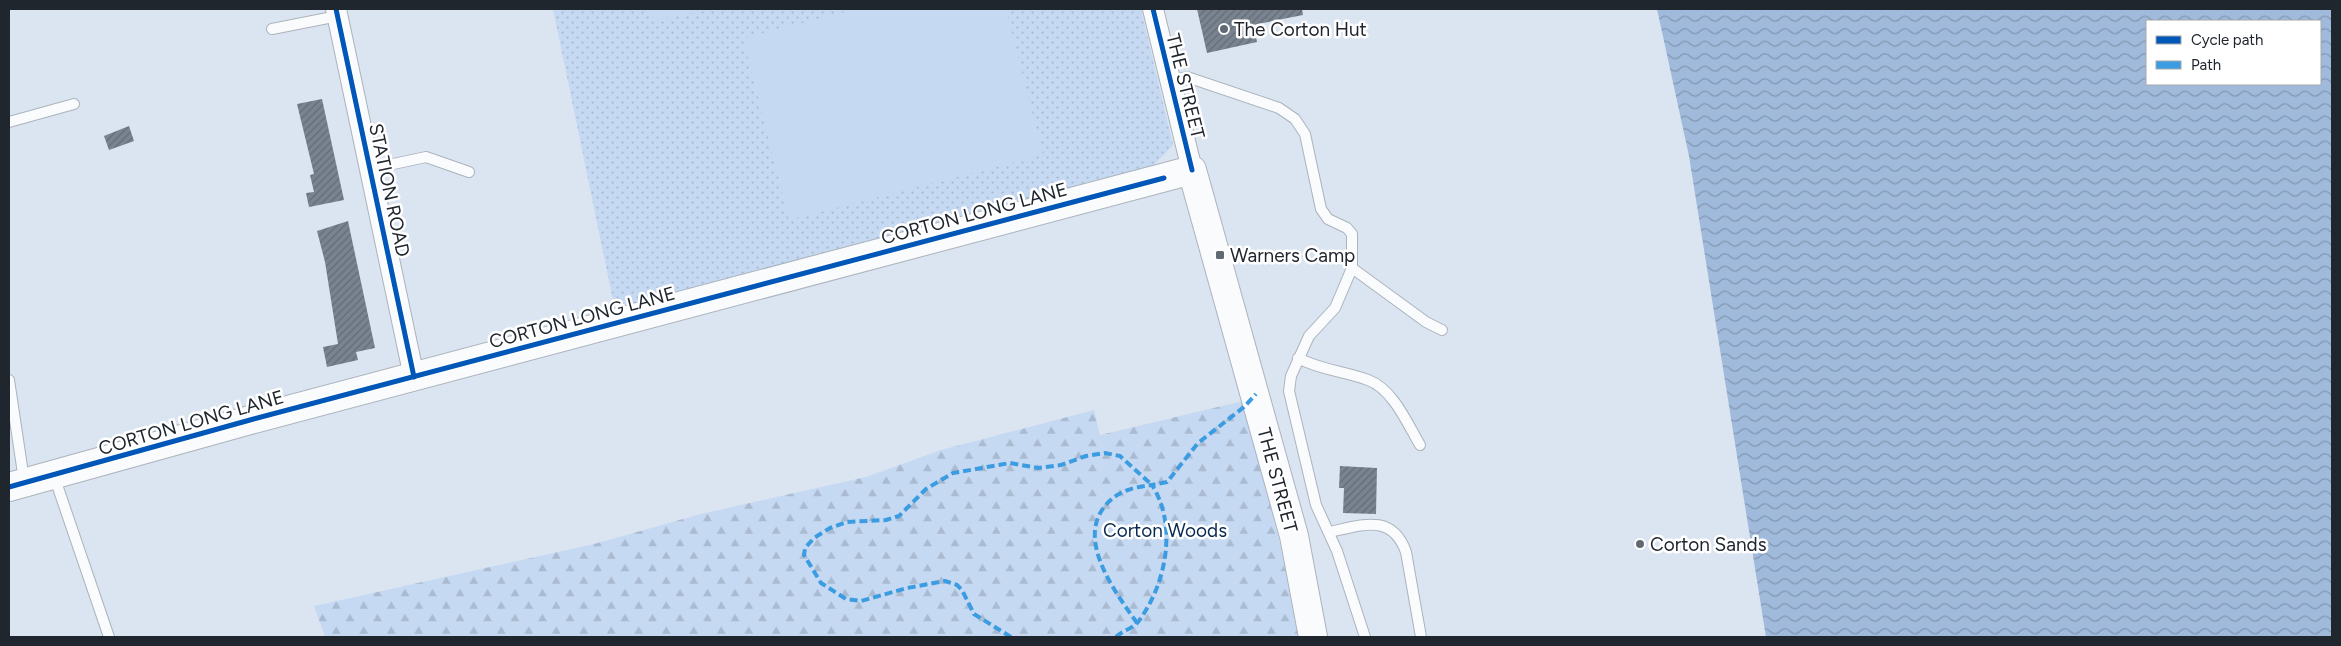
<svg xmlns="http://www.w3.org/2000/svg" width="2341" height="646" viewBox="0 0 2341 646" font-family="Figtree,sans-serif">
<style>
.green{fill:url(#green-dots)}
.forest{fill:url(#forest-firs)}
.pitch{fill:#c6d9f2}
.water{fill:url(#water-waves);fill-rule:evenodd}
.building{fill:url(#building-hatch)}
.lines{fill:none;stroke-linecap:round;stroke-linejoin:round}
.lane-casing{stroke:#abb3bc;stroke-width:12}
.street-casing{stroke:#abb3bc;stroke-width:22}
.secondary-casing{stroke:#abb3bc;stroke-width:30}
.lane{stroke:#fafbfd;stroke-width:10}
.street{stroke:#fafbfd;stroke-width:20}
.secondary{stroke:#fafbfd;stroke-width:28}
.quiet{stroke:#3c9ce1;stroke-width:4;stroke-dasharray:8 4;stroke-linecap:butt}
.cycleway-casing{stroke:#fff;stroke-width:8}
.cycleway{stroke:#0057b8;stroke-width:5}
.poi-dot{fill:#616972;stroke:#fff;stroke-width:2}
.labels{text-anchor:middle;stroke-width:5;stroke-linejoin:round;paint-order:stroke}
.poi-label{font-size:19px;fill:#20262e;stroke:#fff;text-anchor:start}
.street-label{font-size:19px;fill:#20262e;stroke:#fff}
.park-label{font-size:19px;fill:#082a51;stroke:#fff}
</style>
<defs>
<pattern id="green-dots" width="8" height="8" patternUnits="userSpaceOnUse" patternTransform="scale(1.25)"><rect width="8" height="8" fill="#c6d9f2"/><path d="M2 2h.1M6 6h.1" fill="none" stroke="#aabad0" stroke-width="1.8" stroke-linecap="round"/></pattern>
<pattern id="forest-firs" width="22" height="20" patternUnits="userSpaceOnUse" patternTransform="scale(1.25)"><rect width="22" height="20" fill="#c6d9f2"/><path d="M5 1l3.5 6h-7zM16 11l3.5 6h-7z" fill="#aabad0"/></pattern>
<pattern id="water-waves" width="16" height="10" patternUnits="userSpaceOnUse" patternTransform="scale(1.25)"><rect width="16" height="10" fill="#a0badb"/><path d="M0 5q4-4 8 0t8 0" fill="none" stroke="#8297b2"/></pattern>
<pattern id="building-hatch" width="6" height="6" patternUnits="userSpaceOnUse" patternTransform="scale(1.25)"><rect width="6" height="6" fill="#798490"/><path d="M-1 1l2-2M0 6l6-6M5 7l2-2" fill="none" stroke="#636c76"/></pattern>
</defs>
<rect width="100%" height="100%" fill="#dbe5f1"/>
<!-- green -->
<polygon class="green" points="553,9 1141,9 1173,145 1152,167 616,315"/>
<!-- forest -->
<polygon class="forest" points="1243,401 1279,539 1298,637 325,637 314,606 594,544 701,514 866,477 941,450 1094,410 1100,435"/>
<!-- pitch -->
<g class="pitch">
<polygon points="649,9 711,9 652,22"/>
<polygon points="857,9 1006,9 1043,155 789,220 743,38"/>
</g>
<!-- water -->
<path class="water" d="M 1657,9 L 2332,9 L 2332,637 L 1766,637 L 1689,156 ZM 2147,21 L 2320,21 L 2320,84 L 2147,84 Z"/>
<!-- building -->
<g class="building">
<polygon points="1197,9 1302,9 1303,15 1253,25 1257,42 1207,53"/>
<polygon points="322,99 344,200 309,207 306,193 314,192 310,175 314,174 297,104"/>
<polygon points="129,126 134,141 109,150 104,136"/>
<polygon points="348,221 375,348 356,352 358,360 327,367 323,347 338,344 325,262 317,231"/>
<polygon points="1340,466 1377,468 1376,514 1343,513 1344,488 1339,488"/>
</g>
<g class="lines">
<!-- lane casing -->
<g class="lane-casing">
<g id="lane">
<polyline points="272,29 338,16"/>
<polyline points="1168,81 1187,77 1279,108 1295,119 1305,134 1321,209 1328,219 1347,228 1352,234 1352,268 1335,308 1309,336 1291,376 1289,391 1316,505 1337,551 1365,637"/>
<polyline points="9,122 74,104"/>
<polyline points="370,169 426,157 469,172"/>
<polyline points="1352,268 1426,322 1442,330"/>
<path d="M 1298,358 C 1320,370 1344,371 1368,380 C 1393,389 1407,423 1420,445"/>
<polyline points="9,380 24,480"/>
<polyline points="54,476 109,637"/>
<path d="M 1330,532 C 1362,525 1392,513 1406,552 L 1421,637"/>
</g>
</g>
<!-- street casing -->
<g class="street-casing">
<g id="street">
<polyline points="336,9 414,377"/>
<polyline points="1153,9 1192,170"/>
</g>
</g>
<!-- secondary casing -->
<g class="secondary-casing">
<polyline id="secondary" points="9,487 250,420 1192,170 1294,536 1313,637"/>
</g>
<!-- lane -->
<use href="#lane" class="lane"/>
<!-- street -->
<use href="#street" class="street"/>
<!-- secondary -->
<use href="#secondary" class="secondary"/>
<!-- quiet -->
<g class="quiet">
<path d="M 1137,623 C 1116,593 1076,541 1105,506 C 1117,491 1134,487 1152,485"/>
<polyline points="1011,637 974,614 962,590 957,585 945,581 907,588 861,601 846,599 821,583 804,555 805,548 814,538 830,528 847,522 886,520 899,516 926,489 953,473 1010,463 1038,468 1061,465 1086,456 1105,453 1120,456 1152,485"/>
<path d="M 1116,637 C 1122,631 1132,629 1138,622 C 1166,585 1178,526 1152,485 L 1167,482 L 1198,443 L 1244,407 L 1256,394"/>
</g>
<!-- cycleway casing -->
<g class="cycleway-casing">
<g id="cycleway">
<polyline points="336,9 414,377"/>
<polyline points="1153,9 1192,170"/>
<polyline points="9,487 250,420 1164,178"/>
</g>
</g>
<!-- cycleway -->
<use href="#cycleway" class="cycleway"/>
</g>
<!-- markers -->
<g class="poi-dot">
<circle cx="1224" cy="29" r="5"/>
<rect x="1215" y="250" width="10" height="10" rx="2.5"/>
<circle cx="1640" cy="544" r="5"/>
</g>
<g class="labels">
<!-- poi labels -->
<g class="poi-label">
<text x="1234" y="36">The Corton Hut</text>
<text x="1230" y="262">Warners Camp</text>
<text x="1650" y="551">Corton Sands</text>
</g>
<!-- street labels -->
<g class="street-label">
<text transform="translate(1186 86) rotate(76)" y="7">THE STREET</text>
<text transform="translate(390 190) rotate(78)" y="7">STATION ROAD</text>
<text transform="translate(974 213) rotate(-15)" y="7">CORTON LONG LANE</text>
<text transform="translate(582 317) rotate(-15)" y="7">CORTON LONG LANE</text>
<text transform="translate(191 422) rotate(-16)" y="7">CORTON LONG LANE</text>
<text transform="translate(1278 480) rotate(75)" y="7">THE STREET</text>
</g>
<!-- park labels -->
<g class="park-label">
<text x="1165" y="537">Corton Woods</text>
</g>
</g>
<!-- border -->
<rect width="2341" height="646" fill="none" stroke="#20262e" stroke-width="20"/>
<!-- legend -->
<rect x="2146" y="20" width="175" height="65" fill="#ffffff" stroke="#a6a8ab"/>
<rect x="2156" y="36" width="25" height="8" fill="#0057b8" stroke="#a6a8ab"/>
<text x="2191" y="45" font-size="15" fill="#20262e">Cycle path</text>
<rect x="2156" y="61" width="25" height="8" fill="#3c9ce1" stroke="#a6a8ab"/>
<text x="2191" y="70" font-size="15" fill="#20262e">Path</text>
</svg>
